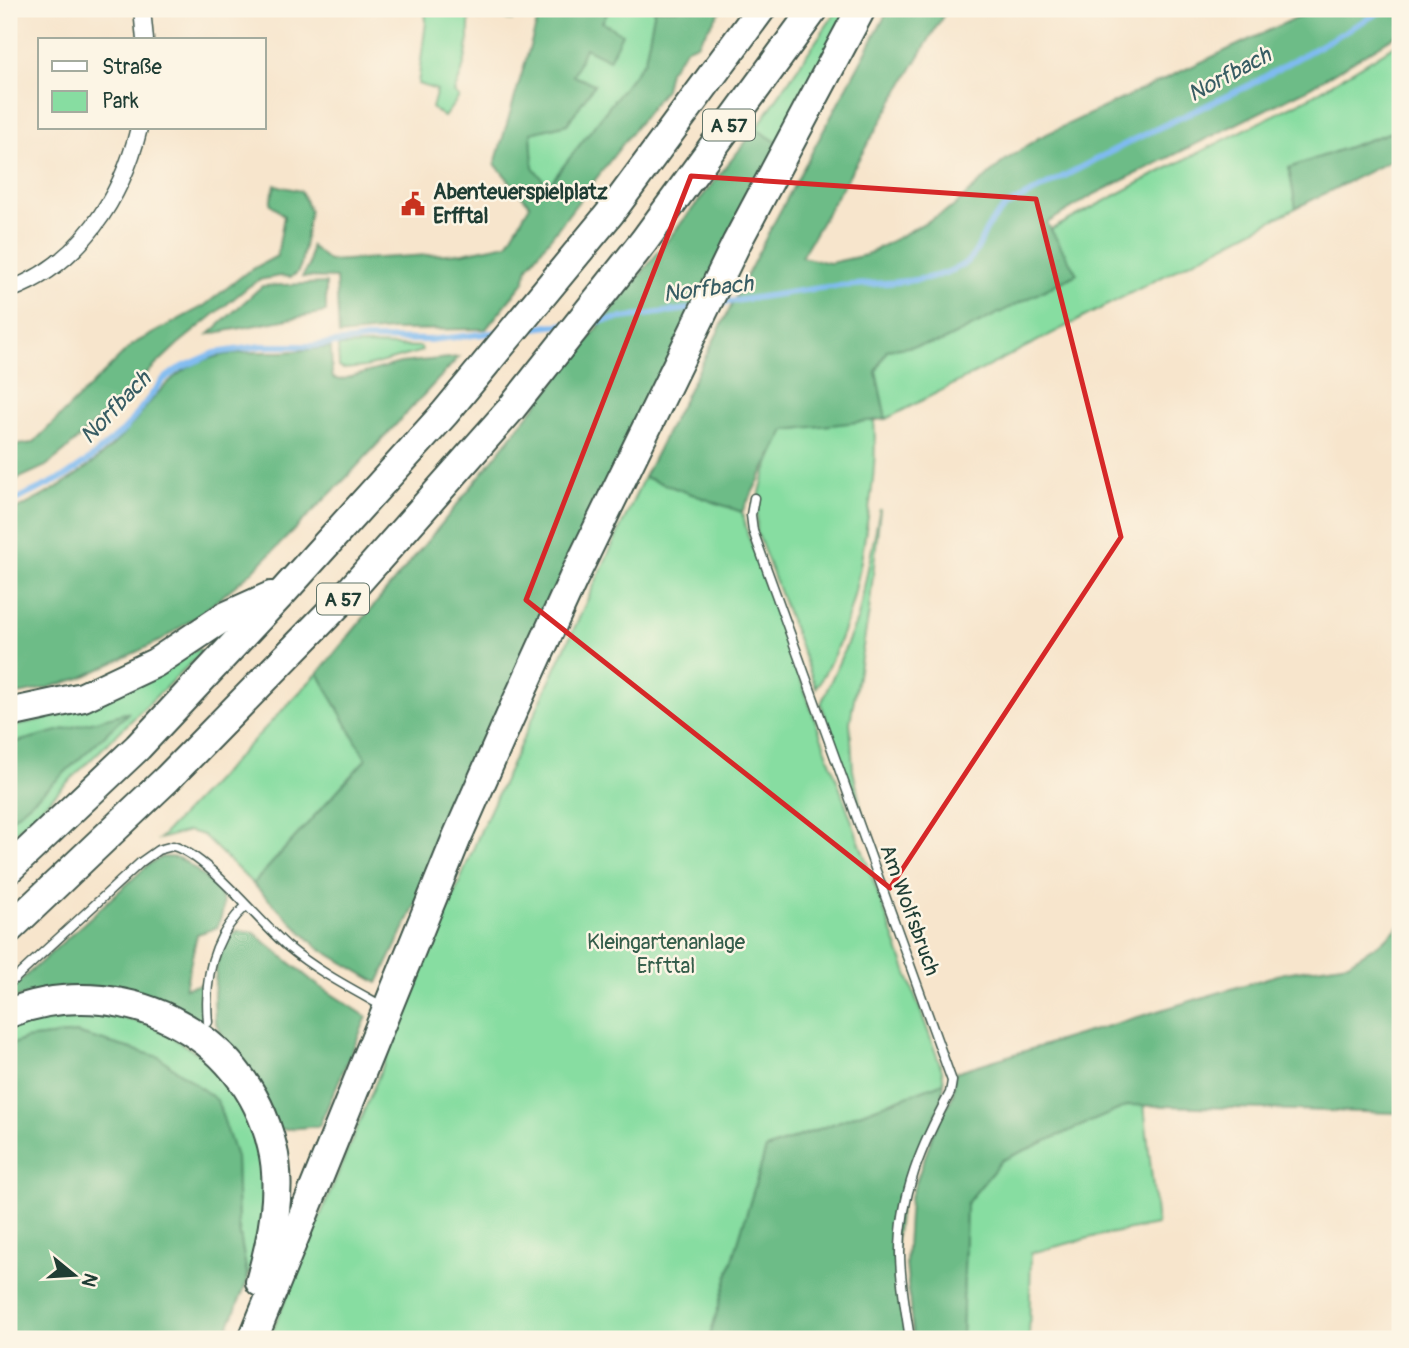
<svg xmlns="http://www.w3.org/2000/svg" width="1409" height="1348" viewBox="0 0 1409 1348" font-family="Pangolin,sans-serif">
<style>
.green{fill:#87dda1;stroke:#538d6a;stroke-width:2}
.forest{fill:#6dbc87;stroke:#467c5e;stroke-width:2}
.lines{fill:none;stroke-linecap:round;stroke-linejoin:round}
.stream{stroke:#7fbbf1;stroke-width:6}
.service-casing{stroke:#3f564b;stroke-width:11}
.minor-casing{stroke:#3f564b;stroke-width:19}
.motorway-casing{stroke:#3f564b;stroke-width:32}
.service{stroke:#fff;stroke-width:8}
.minor{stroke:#fff;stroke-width:16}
.motorway{stroke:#fff;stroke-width:28}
.marked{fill:none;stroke:#d62828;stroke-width:5;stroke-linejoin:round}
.labels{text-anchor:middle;stroke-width:5;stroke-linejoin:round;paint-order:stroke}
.shield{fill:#fcf5e5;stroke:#617469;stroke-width:2}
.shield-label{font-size:19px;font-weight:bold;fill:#1f3d34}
.poi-label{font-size:21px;font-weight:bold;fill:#1f3d34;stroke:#fcf5e5;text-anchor:start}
.street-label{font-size:21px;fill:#1f3d34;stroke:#fcf5e5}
.park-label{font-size:21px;fill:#345d4a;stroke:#fcf5e5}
.water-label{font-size:23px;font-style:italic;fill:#375c63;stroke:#fcf5e5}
</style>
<rect width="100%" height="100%" fill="#fcf5e5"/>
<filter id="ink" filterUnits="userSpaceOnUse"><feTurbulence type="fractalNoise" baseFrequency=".0143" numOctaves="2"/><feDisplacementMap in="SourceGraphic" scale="14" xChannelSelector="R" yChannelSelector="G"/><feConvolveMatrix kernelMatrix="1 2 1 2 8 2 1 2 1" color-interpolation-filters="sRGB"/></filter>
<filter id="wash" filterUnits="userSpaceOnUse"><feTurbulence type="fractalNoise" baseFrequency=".00686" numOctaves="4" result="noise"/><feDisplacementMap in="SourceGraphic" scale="28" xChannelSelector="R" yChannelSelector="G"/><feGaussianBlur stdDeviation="1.57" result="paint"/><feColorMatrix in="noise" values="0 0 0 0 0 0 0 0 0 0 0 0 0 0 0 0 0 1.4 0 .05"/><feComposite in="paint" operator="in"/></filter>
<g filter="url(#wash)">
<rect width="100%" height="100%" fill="#f7e5cc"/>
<!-- green -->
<g class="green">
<path d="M 425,9 L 469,9 C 470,39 467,64 454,92 L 459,97 L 444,117 L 432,108 L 437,90 L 418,84 L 426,22 Z"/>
<polygon points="479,9 517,9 512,21"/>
<polygon points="610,9 655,9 645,60 548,186 533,167 531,133 567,124 594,85 572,76 585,47 609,59 602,22"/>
<polygon points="838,9 853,9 780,144 756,129"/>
<polygon points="1400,42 1400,129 1289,168 1296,208 886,419 876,372 887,350 941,342 1077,274 1050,230 1156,174 1310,97"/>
<polygon points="367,345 421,347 422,351 365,367 343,369 339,367 338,346"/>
<path d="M 874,420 C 877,457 872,493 866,529 C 858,586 847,639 816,688 L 757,532 C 755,492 767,465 785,430 Z"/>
<polygon points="644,477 742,512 747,532 942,1070 944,1082 766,1149 709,1339 269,1339 481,830"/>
<polygon points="880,509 869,612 850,722 853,770 864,822 821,704 858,618"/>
<polygon points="199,649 202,652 9,839 9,727 60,715"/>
<polygon points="318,673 366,759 253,884 203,835 189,831 159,839"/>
<polygon points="101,1012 151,1025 202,1056 241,1102 260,1151 264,1208 248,1280 238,1224 236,1157 159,1057 76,1033 25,1039 9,1046 9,1029 42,1016"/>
<polygon points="1129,1105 1144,1105 1157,1225 1097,1236 1031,1253 1029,1339 962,1339 966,1204 1002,1160"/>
</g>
<!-- forest -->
<g class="forest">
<polygon points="541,9 610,9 602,22 622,34 609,60 585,48 573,76 595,84 567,124 531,133 533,167 548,186 645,60 655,9 722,9 697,44 687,48 669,71 665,89 528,267 524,282 486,329 392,330 339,335 336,278 302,277 309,266 311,246 329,261 463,253 507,244 530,205 495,164"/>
<polygon points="889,9 947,9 801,257 830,263 866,255 952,208 1003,162 1038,138 1315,9 1400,9 1400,33 1307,89 1093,195 1047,223 1077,274 941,342 887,350 876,372 886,419 785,430 742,512 644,477 770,230"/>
<polygon points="756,129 780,144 378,983 317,947 253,884 366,759 318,673 444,521"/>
<polygon points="1400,129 1400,156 1296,208 1289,168"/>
<polygon points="275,185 301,191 310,211 301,265 297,273 291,277 280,276 259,280 248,287 178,344 65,451 46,466 9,483 9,446 33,443 133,344 204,306 247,272 277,256 284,216 270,203"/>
<polygon points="326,283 326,312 209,334 262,286"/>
<path d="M 331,347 L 332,374 L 333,378 L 340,380 L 400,363 L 459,357 L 346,478 L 254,570 L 202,613 L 160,641 L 81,678 L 47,688 L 9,696 L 9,513 C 48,495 84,474 115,443 C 143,416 161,378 199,362 C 226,351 254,352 283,352 C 299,351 315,349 331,347 Z"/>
<polygon points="129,712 58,779 9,821 9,744"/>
<path d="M 162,857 C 167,857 173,857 178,858 C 190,863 219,888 223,901 C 225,909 220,920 217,928 L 197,934 L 185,988 L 203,984 L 203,1023 C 140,986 79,976 9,1000 L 9,991 L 149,864 Z"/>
<polygon points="1400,925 1400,1107 1396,1113 1129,1105 1002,1160 966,1204 962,1339 913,1339 906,1263 910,1199 933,1134 953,1095 955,1072 1284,973 1348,963 1386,939"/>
<polygon points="236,931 253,932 316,984 367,1017 319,1126 277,1130 215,1022 214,995 217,961 227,940"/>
<polygon points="76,1033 159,1057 217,1100 236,1157 238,1224 248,1280 223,1339 9,1339 9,1046 25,1039"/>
<path d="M 944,1082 C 944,1112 914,1152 906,1183 C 898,1211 895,1240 897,1269 C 898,1292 904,1316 906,1339 L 709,1339 L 766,1149 Z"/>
</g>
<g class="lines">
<!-- stream -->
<g class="stream">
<path d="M 717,304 C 754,298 791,292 828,287 C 868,282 938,287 969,260 C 978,252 980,242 985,232 C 990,222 998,215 1005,207 L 1137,138 L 1250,85 L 1385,9"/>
<polyline points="592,322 696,308"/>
<polyline points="526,329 567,324"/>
<polyline points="9,503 66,476 89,460 125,429 163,380 178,369 215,353 261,346 312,346 367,339 429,340 501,332"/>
</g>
</g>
</g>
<g filter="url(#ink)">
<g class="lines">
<!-- service casing -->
<g class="service-casing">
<g id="service">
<path d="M 754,498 L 751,515 L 753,531 L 952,1081 L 950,1093 C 922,1144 900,1195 900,1253 C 900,1282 906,1311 910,1339"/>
<path d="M 9,984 L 141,862 L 158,850 L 173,846 C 208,856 257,920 287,946 C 317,971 350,988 384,1007"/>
<path d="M 208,1022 C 204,978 212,937 246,906"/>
</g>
</g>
<!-- minor casing -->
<g class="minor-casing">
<g id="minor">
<polyline points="142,9 145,40"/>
<path d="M 9,290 C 79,265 122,198 139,128"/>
</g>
</g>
<!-- motorway casing -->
<g class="motorway-casing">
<g id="motorway">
<polyline points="9,713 83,697 155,663 224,617 271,596"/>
<polyline points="9,869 138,747 284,591 445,413 611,212 761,9"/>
<polyline points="9,929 167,779 342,600 510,410 644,241 814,9"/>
<path d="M 9,1013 C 117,970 245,1030 272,1146 C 283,1189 272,1240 260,1282"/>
<polyline points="253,1339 457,837 514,708 573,579 737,242 861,9"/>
</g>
</g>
<!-- service -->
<use href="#service" class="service"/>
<!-- minor -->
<use href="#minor" class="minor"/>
<!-- motorway -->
<use href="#motorway" class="motorway"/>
</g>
</g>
<!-- marked area -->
<path class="marked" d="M 691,176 L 1036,199 L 1121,537 L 890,888 L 526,600 Z"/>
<!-- icons -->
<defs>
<g id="civic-bare" transform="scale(1.89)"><path d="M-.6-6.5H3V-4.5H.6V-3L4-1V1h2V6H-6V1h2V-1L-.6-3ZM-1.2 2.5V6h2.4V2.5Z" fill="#c8321e" stroke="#fcf5e5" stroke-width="2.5" paint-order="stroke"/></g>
</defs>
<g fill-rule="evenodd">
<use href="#civic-bare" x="413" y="204"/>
</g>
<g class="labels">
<!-- shield labels -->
<g class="shield">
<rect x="703" y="109.5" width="52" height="31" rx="5"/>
<rect x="317" y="583.5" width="52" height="31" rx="5"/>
</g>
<g class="shield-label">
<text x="729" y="132">A 57</text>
<text x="343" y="606">A 57</text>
</g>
<!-- poi labels -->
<g class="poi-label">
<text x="433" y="199">Abenteuerspielplatz<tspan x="433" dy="24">Erfftal</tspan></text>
</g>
<!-- street labels -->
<g class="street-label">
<text transform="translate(910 910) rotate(70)" y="7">Am Wolfsbruch</text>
</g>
<!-- park labels -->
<g class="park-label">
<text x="666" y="949">Kleingartenanlage<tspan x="666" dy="24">Erfttal</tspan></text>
</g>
<!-- water labels -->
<g class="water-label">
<text transform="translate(1229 74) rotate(-28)" y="8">Norfbach</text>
<text transform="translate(708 288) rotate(-7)" y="8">Norfbach</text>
<text transform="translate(115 407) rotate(-46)" y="8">Norfbach</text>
</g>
</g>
<!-- margin -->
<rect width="1409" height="1348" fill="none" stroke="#fcf5e5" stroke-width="35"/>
<!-- legend -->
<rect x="38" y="38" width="228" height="91" fill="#fcf5e5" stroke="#a4ab9e" stroke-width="2"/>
<rect x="52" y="61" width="35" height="10" fill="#ffffff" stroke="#a4ab9e" stroke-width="2"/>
<text x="102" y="74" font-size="21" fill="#1f3d34">Straße</text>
<rect x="52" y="91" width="35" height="21" fill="#87dda1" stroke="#a4ab9e" stroke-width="2"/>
<text x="102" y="108" font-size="21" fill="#1f3d34">Park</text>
<!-- north arrow -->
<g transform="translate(74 1275) rotate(108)" stroke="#fcf5e5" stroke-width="5" paint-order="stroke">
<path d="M0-5L12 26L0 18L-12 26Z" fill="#1f3d34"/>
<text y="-10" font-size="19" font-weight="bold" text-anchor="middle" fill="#1f3d34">N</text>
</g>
</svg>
